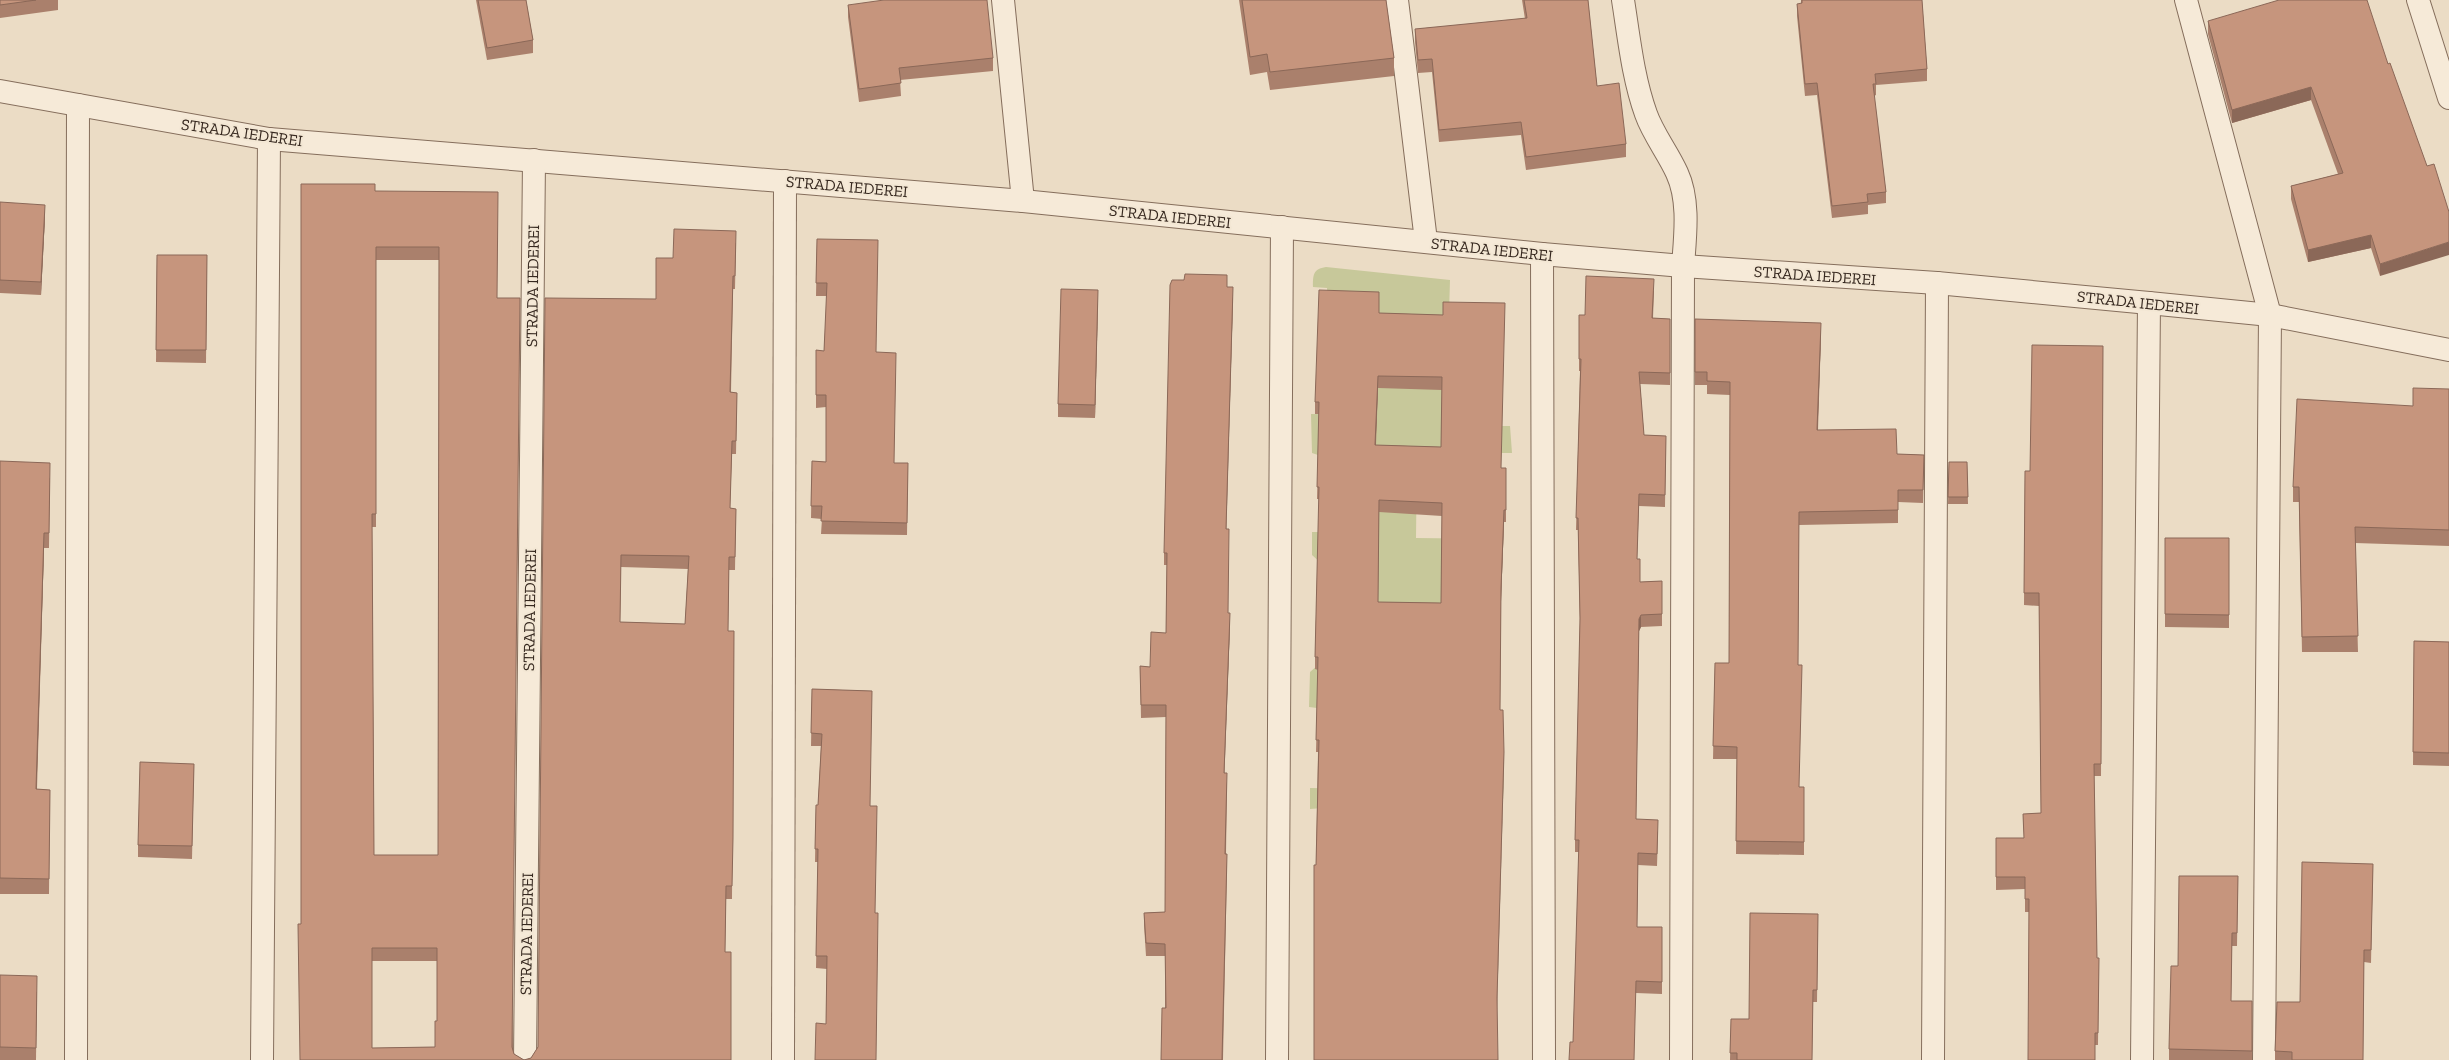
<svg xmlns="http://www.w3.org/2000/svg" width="2449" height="1060" viewBox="0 0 2449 1060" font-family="'Zilla Slab',serif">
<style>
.green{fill:#c7c89a}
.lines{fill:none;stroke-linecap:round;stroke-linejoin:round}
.minor-casing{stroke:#856e5c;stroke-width:24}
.minor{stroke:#f6ead8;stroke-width:22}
.wall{fill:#aa806c;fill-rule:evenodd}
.shaded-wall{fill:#8b6858}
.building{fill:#c6957d;stroke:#8b6858;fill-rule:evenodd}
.labels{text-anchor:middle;stroke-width:4;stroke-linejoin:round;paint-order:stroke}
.street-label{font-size:16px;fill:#36281f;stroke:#f3e7d4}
</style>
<rect width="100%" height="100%" fill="#ebdcc5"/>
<!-- green -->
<path class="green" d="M 1326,267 L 1450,280 L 1449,314 L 1442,377 L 1502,426 L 1510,426 L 1512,453 L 1417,453 L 1416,538 L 1503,539 L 1503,556 L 1442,554 L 1500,667 L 1500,688 L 1424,687 L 1440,764 L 1504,764 L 1503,800 L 1441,799 L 1310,809 L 1310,788 L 1376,789 L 1317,708 L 1309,707 L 1310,672 L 1377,614 L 1312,555 L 1312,532 L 1326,532 L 1318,455 L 1312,453 L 1311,414 L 1377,415 L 1379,304 L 1328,303 L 1327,288 L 1313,287 C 1313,275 1313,269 1326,267 Z"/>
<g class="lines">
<!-- minor casing -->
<g class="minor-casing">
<g id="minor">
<polyline points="1003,0 1023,201"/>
<polyline points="1397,0 1426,241"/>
<path d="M 1623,0 C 1629,38 1633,78 1646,114 C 1653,134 1668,153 1677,173 C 1690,201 1685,237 1683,266 L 1681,1060"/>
<polyline points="2186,0 2270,315 2264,1060"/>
<polyline points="2418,0 2449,98"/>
<polyline points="0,91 269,139 1023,201 1542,254 1683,266 1937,283 2149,303 2270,315 2449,350"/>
<polyline points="1542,254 1544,1060"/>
<polyline points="76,1060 78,105"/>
<polyline points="262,1060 269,139"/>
<polyline points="525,1060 534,160"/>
<polyline points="783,1060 785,181"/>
<polyline points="1277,1060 1282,227"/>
<polyline points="1933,1060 1937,283"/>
<polyline points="2142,1060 2149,303"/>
</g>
</g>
<!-- minor -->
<use href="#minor" class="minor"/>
</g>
<!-- wall -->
<g class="wall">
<polygon points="0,0 58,0 58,10 0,18"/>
<polygon points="476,0 526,0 533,40 533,53 487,60"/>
<polygon points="1239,0 1386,0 1394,58 1394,76 1270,90 1267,72 1250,75"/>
<polygon points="1522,0 1588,0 1597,86 1626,144 1626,157 1526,170 1521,135 1439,142 1432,72 1418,73 1415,42 1415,29 1525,19"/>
<polygon points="1801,0 1922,0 1927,69 1927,81 1876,85 1876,95 1874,96 1886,192 1886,203 1868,205 1868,214 1832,218 1817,95 1805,96 1797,16 1797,4 1801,4"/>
<polygon points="848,5 993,58 993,71 900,80 901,96 859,102 848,17"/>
<polygon points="2208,21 2388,64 2380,276 2371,248 2308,262 2291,199 2291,186 2338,174 2311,100 2232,123 2208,34"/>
<path d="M 375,191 L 497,298 L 513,1048 L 514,1054 L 524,1060 L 531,1058 L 538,1047 L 656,299 L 673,258 L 736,243 L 735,289 L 733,289 L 731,392 L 737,393 L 736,454 L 732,454 L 730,508 L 736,509 L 735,570 L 729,570 L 728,631 L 734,631 L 732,899 L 726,899 L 725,952 L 731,1060 L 300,1060 L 301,924 ZM 376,260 L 439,260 L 438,855 L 374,855 L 372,527 L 376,527 ZM 621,567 L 688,569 L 685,624 L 620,622 ZM 372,961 L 437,961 L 437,1021 L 435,1047 L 372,1048 Z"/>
<polygon points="0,202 45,217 41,295 0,293"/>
<polygon points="817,239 876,352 894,463 908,463 907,535 821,534 822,519 811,518 812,461 826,462 826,407 816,408 816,350 824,351 827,296 816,296"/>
<polygon points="157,255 207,255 206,363 156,362"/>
<polygon points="1227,287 1233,299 1226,529 1228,613 1230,625 1224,773 1227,785 1226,854 1227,867 1223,1060 1161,1060 1165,1008 1165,956 1146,956 1144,925 1144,913 1165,912 1166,717 1141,718 1140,666 1150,667 1166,633 1167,565 1164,565 1164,553"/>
<polygon points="1654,291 1653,318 1670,319 1670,385 1640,384 1644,435 1666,436 1665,507 1639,506 1637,559 1640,582 1662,581 1662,626 1641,627 1639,631 1636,819 1658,832 1657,866 1638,865 1637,927 1662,927 1662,994 1636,993 1573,1042 1579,852 1575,852 1575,840 1580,623 1578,530 1576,530 1580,371 1579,371 1579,315 1585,315"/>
<polygon points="1098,303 1095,418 1058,417 1058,404"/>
<path d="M 1379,313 L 1443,315 L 1501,468 L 1506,468 L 1506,522 L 1504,522 L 1501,601 L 1500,710 L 1504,764 L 1316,865 L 1318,752 L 1316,752 L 1318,670 L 1315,669 L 1315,657 L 1319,499 L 1317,499 L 1319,414 L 1315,414 L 1315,402 ZM 1378,388 L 1442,390 L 1441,447 L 1376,445 ZM 1379,512 L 1442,516 L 1441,603 L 1378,602 Z"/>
<polygon points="1695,319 1821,336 1818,430 1897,454 1924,455 1923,503 1898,502 1898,523 1799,525 1798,665 1799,787 1804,787 1804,855 1736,854 1737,759 1713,759 1715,663 1729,663 1730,395 1707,394 1707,385 1695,385"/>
<polygon points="2103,346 2101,776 2094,776 2097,958 2099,958 2098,1045 2095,1045 2029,912 2025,912 2025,889 1996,890 1996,838 2024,838 2023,814 2041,813 2039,606 2024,605 2025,471 2030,471"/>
<polygon points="2449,389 2449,546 2355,543 2358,652 2302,652 2299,502 2293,502 2293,487 2413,406"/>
<polygon points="0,461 50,478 49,548 44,548 37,789 50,790 49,894 0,894"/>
<polygon points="1949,462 1967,462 1968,504 1948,504"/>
<polygon points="2165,538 2229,538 2229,628 2165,627"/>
<polygon points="2414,641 2449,642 2449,766 2413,765"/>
<polygon points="812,689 872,691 826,1024 827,969 816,968 818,862 815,862 816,805 818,805 821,746 811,746"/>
<polygon points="194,764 192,859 138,857 138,845"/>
<polygon points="2373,864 2371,963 2364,962 2363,1060 2275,1060 2275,1051"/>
<polygon points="2238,876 2237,946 2232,946 2231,1001 2252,1001 2252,1060 2169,1060 2169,1049 2178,966"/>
<polygon points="1818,914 1817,1002 1813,1002 1812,1060 1730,1060 1731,1019 1749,1019"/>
<polygon points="0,975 37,992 36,1060 0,1060"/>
</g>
<!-- shaded-wall -->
<g class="shaded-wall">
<polygon points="2311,87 2311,100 2232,123 2232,110"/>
<polygon points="45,205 45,217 41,295 41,282"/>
<polygon points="2371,235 2371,248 2308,262 2308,250"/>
<polygon points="2449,242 2449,255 2380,276 2380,264"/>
<polygon points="1233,287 1233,299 1226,541 1226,529"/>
<polygon points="1098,290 1098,303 1095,418 1095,405"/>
<polygon points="1821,323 1821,336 1817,443 1817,430"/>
<polygon points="1378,376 1378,388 1375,457 1375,445"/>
<polygon points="1504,510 1504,522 1501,601 1501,588"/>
<polygon points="44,533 44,548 36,805 36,789"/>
<polygon points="1230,613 1230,625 1224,785 1224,773"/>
<polygon points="1641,615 1641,627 1639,631 1639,619"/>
<polygon points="1504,752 1504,764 1497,1010 1497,998"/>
</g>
<!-- building -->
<g class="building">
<polygon points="0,0 36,0 0,5"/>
<polygon points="478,0 526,0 533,40 487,48"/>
<polygon points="884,0 987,0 993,58 899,68 901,83 859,89 848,5"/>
<polygon points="1242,0 1386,0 1394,58 1270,72 1267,54 1250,57"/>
<polygon points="1524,0 1588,0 1597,86 1619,83 1626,144 1526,157 1521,122 1439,130 1432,59 1418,60 1415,29 1527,18"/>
<polygon points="1802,0 1922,0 1927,69 1875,74 1876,84 1873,84 1886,192 1867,194 1868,202 1832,206 1817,83 1805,84 1797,4 1802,3"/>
<polygon points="2279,0 2367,0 2388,64 2390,63 2427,166 2434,164 2449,212 2449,242 2380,264 2371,235 2308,250 2291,186 2343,173 2311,87 2232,110 2208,21"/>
<path d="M 301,184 L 375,184 L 375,191 L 498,192 L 497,298 L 520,298 L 512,1047 L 514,1054 L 524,1060 L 531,1058 L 538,1047 L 545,298 L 656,299 L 656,258 L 673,258 L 674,229 L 736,231 L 735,276 L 733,276 L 730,392 L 737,393 L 736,441 L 732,441 L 730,508 L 736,509 L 735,557 L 729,557 L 728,631 L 734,631 L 733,838 L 732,886 L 726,886 L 725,952 L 731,952 L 731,1060 L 300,1060 L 298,924 L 301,924 ZM 376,247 L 439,247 L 438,855 L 374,855 L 372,514 L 376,514 ZM 621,555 L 689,556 L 685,624 L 620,622 ZM 372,948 L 437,948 L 437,1021 L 435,1021 L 435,1047 L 372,1048 Z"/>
<polygon points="0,202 45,205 41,282 0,280"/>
<polygon points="817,239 878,240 876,352 896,353 894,463 908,463 907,523 821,521 822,506 811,506 812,461 826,462 826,395 816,395 816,350 824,351 827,283 816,283"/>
<polygon points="157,255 207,255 206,350 156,350"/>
<polygon points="1185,274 1227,275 1227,287 1233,287 1226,529 1229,529 1228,613 1230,613 1224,773 1227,773 1225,854 1227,854 1222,1060 1161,1060 1162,1008 1166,1008 1165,944 1146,943 1144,913 1165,912 1166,705 1141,705 1140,666 1150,667 1151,632 1166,633 1167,553 1164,553 1170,285 1172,280 1184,280"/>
<polygon points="1586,276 1654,279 1652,318 1670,319 1670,373 1639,372 1644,435 1666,436 1665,495 1639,494 1637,559 1640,559 1640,582 1662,581 1662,614 1641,615 1639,619 1636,819 1658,820 1657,854 1638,853 1637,927 1662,927 1662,982 1636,981 1634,1060 1569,1060 1570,1042 1573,1042 1579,840 1575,840 1580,618 1578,518 1576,518 1581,359 1579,359 1579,315 1585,315"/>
<polygon points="1061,289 1098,290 1095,405 1058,404"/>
<path d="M 1319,290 L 1379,292 L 1379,313 L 1443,315 L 1443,302 L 1505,303 L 1501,468 L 1506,468 L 1506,510 L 1504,510 L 1501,588 L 1500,710 L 1503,710 L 1504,752 L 1497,998 L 1498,1060 L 1314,1060 L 1314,865 L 1316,865 L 1319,740 L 1316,740 L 1318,657 L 1315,657 L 1319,487 L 1317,487 L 1319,402 L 1315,402 ZM 1378,376 L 1442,377 L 1441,447 L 1375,445 ZM 1379,500 L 1442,503 L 1441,603 L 1378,602 Z"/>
<polygon points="1695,319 1821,323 1817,430 1896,429 1897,454 1924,455 1923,490 1898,490 1898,510 1799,512 1798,665 1802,665 1799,787 1804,787 1804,842 1736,841 1737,747 1713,746 1715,663 1729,663 1730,382 1707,381 1707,372 1695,372"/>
<polygon points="2032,345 2103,346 2101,764 2094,764 2097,958 2099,958 2098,1033 2095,1033 2095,1060 2028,1060 2029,899 2025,899 2025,877 1996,877 1996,838 2024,838 2023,814 2041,813 2039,593 2024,593 2025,471 2030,471"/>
<polygon points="2413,388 2449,389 2449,530 2355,527 2358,636 2302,637 2299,487 2293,487 2297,399 2413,406"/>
<polygon points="0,461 50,463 49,533 44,533 36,789 50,790 49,879 0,878"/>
<polygon points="1949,462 1967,462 1968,497 1948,497"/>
<polygon points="2165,538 2229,538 2229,615 2165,614"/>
<polygon points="2414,641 2449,642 2449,753 2413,752"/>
<polygon points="812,689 872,691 870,806 877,806 875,913 878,913 876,1060 815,1060 816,1023 826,1024 827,956 816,956 818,849 815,849 816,805 818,805 822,734 811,733"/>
<polygon points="140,762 194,764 192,846 138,845"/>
<polygon points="2302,862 2373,864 2371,950 2364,950 2363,1060 2292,1060 2292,1052 2275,1051 2277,1002 2300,1002"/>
<polygon points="2179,876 2238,876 2237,933 2232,933 2231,1001 2252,1001 2252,1051 2169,1049 2171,966 2178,966"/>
<polygon points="1750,913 1818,914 1817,990 1813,990 1812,1060 1737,1060 1737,1053 1730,1053 1731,1019 1749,1019"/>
<polygon points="0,975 37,976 36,1048 0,1047"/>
</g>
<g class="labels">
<!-- street labels -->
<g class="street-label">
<text transform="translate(242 132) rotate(8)" y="6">STRADA IEDEREI</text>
<text transform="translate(847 186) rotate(5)" y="6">STRADA IEDEREI</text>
<text transform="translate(1170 216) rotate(6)" y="6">STRADA IEDEREI</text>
<text transform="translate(1492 249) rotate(6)" y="6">STRADA IEDEREI</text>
<text transform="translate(1815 275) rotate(4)" y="6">STRADA IEDEREI</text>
<text transform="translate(532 286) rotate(-89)" y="6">STRADA IEDEREI</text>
<text transform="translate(2138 302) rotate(6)" y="6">STRADA IEDEREI</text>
<text transform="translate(529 610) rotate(-89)" y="6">STRADA IEDEREI</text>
<text transform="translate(526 934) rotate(-89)" y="6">STRADA IEDEREI</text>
</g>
</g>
</svg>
